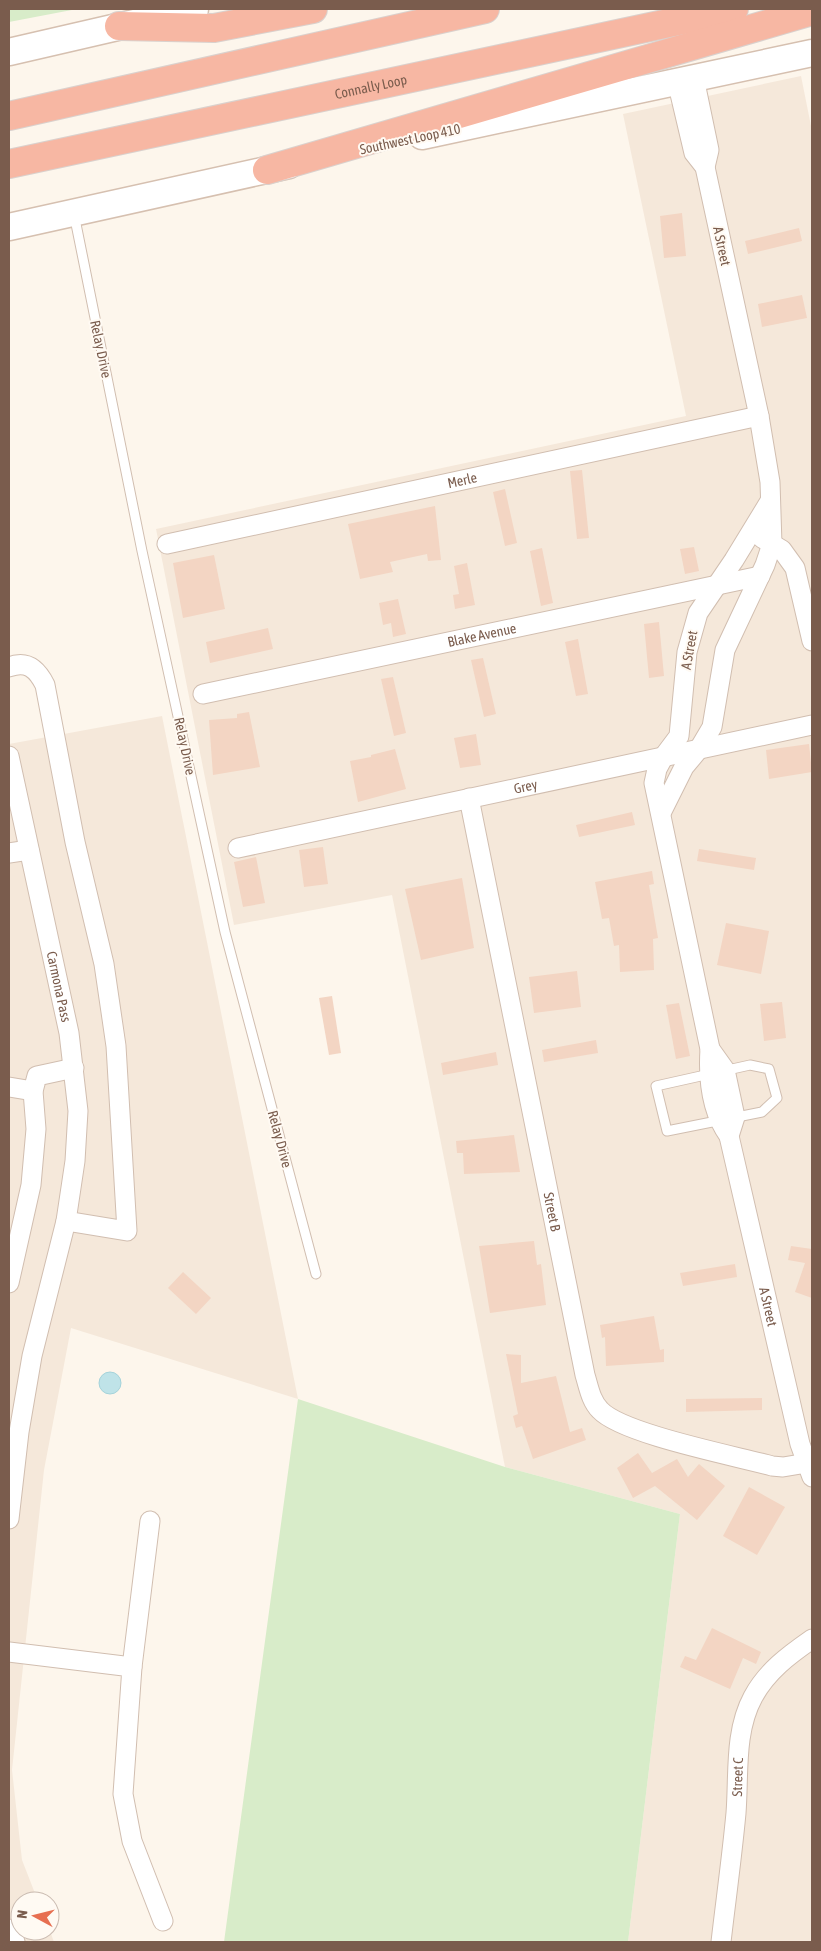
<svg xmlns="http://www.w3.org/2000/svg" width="821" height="1951" viewBox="0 0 821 1951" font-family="'Asap Condensed',sans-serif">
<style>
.residential{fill:#f5e8da}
.green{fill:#d8ecc9}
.water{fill:#bfe3e8;stroke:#a5d3da}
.building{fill:#f3d5c3}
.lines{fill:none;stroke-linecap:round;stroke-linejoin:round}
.lane-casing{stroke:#d1beb0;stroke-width:11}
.street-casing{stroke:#d1beb0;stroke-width:21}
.secondary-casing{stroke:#d6c0b0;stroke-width:29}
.highway-casing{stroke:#dad1cd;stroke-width:30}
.lane{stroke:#fff;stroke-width:9}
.street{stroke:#fff;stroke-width:19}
.secondary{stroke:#fff;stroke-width:26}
.highway{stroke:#f7b7a3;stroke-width:28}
.labels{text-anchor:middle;stroke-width:4;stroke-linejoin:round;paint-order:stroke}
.street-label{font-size:14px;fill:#7a5c4d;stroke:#fffaf3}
</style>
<rect width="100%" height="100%" fill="#fdf6ec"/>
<!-- residential -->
<g class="residential">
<polygon points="801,76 812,131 812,1942 628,1942 680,1514 505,1467 392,895 234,925 156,529 686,416 623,114"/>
<polygon points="162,716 298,1399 71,1328 44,1470 12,1770 22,1860 38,1901 20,1901 20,1931 50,1931 54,1942 9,1942 9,744"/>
</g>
<!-- green -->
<g class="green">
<polygon points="9,9 77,9 9,22"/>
<polygon points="298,1399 505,1467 680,1514 628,1942 224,1942"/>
</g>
<!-- water -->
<circle class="water" cx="110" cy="1383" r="11"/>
<!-- building -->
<g class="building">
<polygon points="682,213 686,256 664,258 660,216"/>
<polygon points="799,228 802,241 748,254 745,241"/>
<polygon points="802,295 807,318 762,327 758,304"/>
<polygon points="582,470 589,538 577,539 570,471"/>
<polygon points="505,489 517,543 505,546 493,492"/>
<polygon points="435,506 441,560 428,561 427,554 390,562 393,572 360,579 348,524"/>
<polygon points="694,547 699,571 685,574 680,549"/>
<polygon points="542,548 553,603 541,606 530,551"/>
<polygon points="214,555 225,609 183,618 173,563"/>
<polygon points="467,563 475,605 455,609 453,595 459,594 454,566"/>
<polygon points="398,599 406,634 393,637 391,623 383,625 379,603"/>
<polygon points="659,622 664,676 649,678 644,624"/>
<polygon points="268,628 273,649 210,663 206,642"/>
<polygon points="578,639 588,694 576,696 565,642"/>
<polygon points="483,658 496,714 484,717 471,660"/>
<polygon points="393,677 406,733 394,736 381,679"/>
<polygon points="249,712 260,767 213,775 209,720 237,718 237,714"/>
<polygon points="476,734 481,765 460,768 454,738"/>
<polygon points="809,744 812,772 769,779 766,750"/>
<polygon points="395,749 406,789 358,802 350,761 371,757 371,755"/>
<polygon points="632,812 635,825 579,837 576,825"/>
<polygon points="323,847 328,884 304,887 299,850"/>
<polygon points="699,849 756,858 754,870 697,861"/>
<polygon points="256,857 265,903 243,907 234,862"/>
<polygon points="652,871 654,884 649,885 658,938 653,939 654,970 620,972 619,945 614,946 609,918 602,919 595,882"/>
<polygon points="462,878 474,948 421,960 405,889"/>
<polygon points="726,923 769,931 761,974 717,965"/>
<polygon points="577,971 581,1007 534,1013 529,977"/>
<polygon points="332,996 341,1053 329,1055 319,998"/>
<polygon points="782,1002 786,1038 764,1041 760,1004"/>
<polygon points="679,1003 690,1056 676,1059 666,1005"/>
<polygon points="596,1040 598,1053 544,1062 542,1050"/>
<polygon points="496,1052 498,1065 443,1075 441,1063"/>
<polygon points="514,1135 520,1172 464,1174 463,1153 457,1153 456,1141"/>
<polygon points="534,1241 537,1265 541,1264 546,1305 490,1313 479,1246"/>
<polygon points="791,1246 812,1249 812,1298 795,1292 805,1263 788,1260"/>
<polygon points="735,1264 737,1277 683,1286 680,1273"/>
<polygon points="183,1272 211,1298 196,1314 168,1288"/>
<polygon points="654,1316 660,1350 664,1349 664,1362 606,1366 605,1337 602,1338 600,1325"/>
<polygon points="506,1354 521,1355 521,1383 556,1376 570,1432 582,1428 586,1440 533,1459 522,1426 516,1428 513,1416 518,1414"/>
<polygon points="762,1398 762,1410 686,1412 686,1399"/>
<polygon points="638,1453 652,1473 677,1459 688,1477 699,1464 725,1486 697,1520 655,1486 633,1498 617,1468"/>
<polygon points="749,1487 785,1507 757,1555 723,1536"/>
<polygon points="712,1628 761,1652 756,1664 743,1658 730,1689 680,1667 685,1656 696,1660"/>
</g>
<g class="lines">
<!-- lane casing -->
<g class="lane-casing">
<g id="lane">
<polyline points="74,214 142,551 225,932 316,1274"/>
<polygon points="750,1065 769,1069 777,1098 762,1112 667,1131 656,1086"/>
</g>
</g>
<!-- street casing -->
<g class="street-casing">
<g id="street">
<polyline points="694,78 709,150 705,167"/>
<path id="s1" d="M 770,501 L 734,560 L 698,613 L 687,652 L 679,736 L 664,756 L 657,769 L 654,783 L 710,1049 C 708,1079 711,1111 729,1136 L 800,1444 L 812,1477"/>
<polyline points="762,538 782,550 795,568 812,641"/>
<path id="s2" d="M 167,544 L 759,416"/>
<path d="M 9,667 C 27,660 37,669 45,685 L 75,842 L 104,964 L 116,1046 L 127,1231 L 66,1221"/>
<path id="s3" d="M 203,694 L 760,576"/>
<path id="s4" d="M 9,756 L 69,1033 L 78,1111 L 75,1161 L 66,1221 L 32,1356 L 19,1432 L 9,1519"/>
<path id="s5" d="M 469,798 L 585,1375 C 589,1388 591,1401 600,1410 C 622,1434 736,1456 772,1466 L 783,1467 L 807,1463"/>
<polyline points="661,813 684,767 699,749 712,727 725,650 765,565 772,544 770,482 759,416 705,167 694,153 677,81"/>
<path id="s6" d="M 238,848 L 812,725"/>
<polyline points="9,853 29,850"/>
<polyline points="710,1049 725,1070 735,1117 729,1136"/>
<polyline points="9,1087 33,1091"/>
<polyline points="9,1283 31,1185 36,1129 33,1091 37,1076 74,1068"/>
<polyline points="9,1652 132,1667 123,1794 132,1841 163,1921"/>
<polyline points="132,1667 150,1521"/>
<polyline points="9,1929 15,1942"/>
<path id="s7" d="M 721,1942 C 726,1899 732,1856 736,1813 C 739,1775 734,1732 753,1697 C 767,1671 789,1655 812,1639"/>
</g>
</g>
<!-- secondary casing -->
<g class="secondary-casing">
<g id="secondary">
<polyline points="9,52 195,9"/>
<polyline points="422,136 812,53"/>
<polyline points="9,227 289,165"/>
</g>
</g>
<!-- highway casing -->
<g class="highway-casing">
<g id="highway">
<polyline points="119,26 214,28 313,9"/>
<polyline points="9,116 485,9"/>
<path id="s8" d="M 9,164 L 734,9"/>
<polyline points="267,170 812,11"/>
</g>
</g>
<!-- lane -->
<use href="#lane" class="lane"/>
<!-- street -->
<use href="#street" class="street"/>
<!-- secondary -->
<use href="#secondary" class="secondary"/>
<!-- highway -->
<use href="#highway" class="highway"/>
</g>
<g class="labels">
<!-- street labels -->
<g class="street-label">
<text dy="5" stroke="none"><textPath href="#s8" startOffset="370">Connally Loop</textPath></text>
<text transform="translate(410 139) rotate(-12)" y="5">Southwest Loop 410</text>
<text transform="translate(722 246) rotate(78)" y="5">A Street</text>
<text transform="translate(101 349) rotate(78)" y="5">Relay Drive</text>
<text dy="5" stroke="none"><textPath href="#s2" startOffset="302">Merle</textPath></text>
<text dy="5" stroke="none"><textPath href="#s3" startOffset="285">Blake Avenue</textPath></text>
<text transform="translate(689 650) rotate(-80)" y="5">A Street</text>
<text transform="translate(185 746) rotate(78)" y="5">Relay Drive</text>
<text dy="5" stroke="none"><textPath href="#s6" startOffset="294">Grey</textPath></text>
<text dy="5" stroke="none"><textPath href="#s4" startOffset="236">Carmona Pass</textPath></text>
<text transform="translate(280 1139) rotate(75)" y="5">Relay Drive</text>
<text dy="5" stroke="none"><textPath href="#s5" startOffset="422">Street B</textPath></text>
<text dy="5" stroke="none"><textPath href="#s1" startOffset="850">A Street</textPath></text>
<text dy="5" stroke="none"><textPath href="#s7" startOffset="166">Street C</textPath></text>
</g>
</g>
<!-- border -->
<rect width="821" height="1951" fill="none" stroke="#7a5c4d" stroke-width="20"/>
<!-- north arrow -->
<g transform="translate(35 1916) rotate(277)"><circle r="24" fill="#fffaf3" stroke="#cabbb1"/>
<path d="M0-4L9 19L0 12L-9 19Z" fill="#e76f51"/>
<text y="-8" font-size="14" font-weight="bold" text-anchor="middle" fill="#7a5c4d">N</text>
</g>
</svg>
